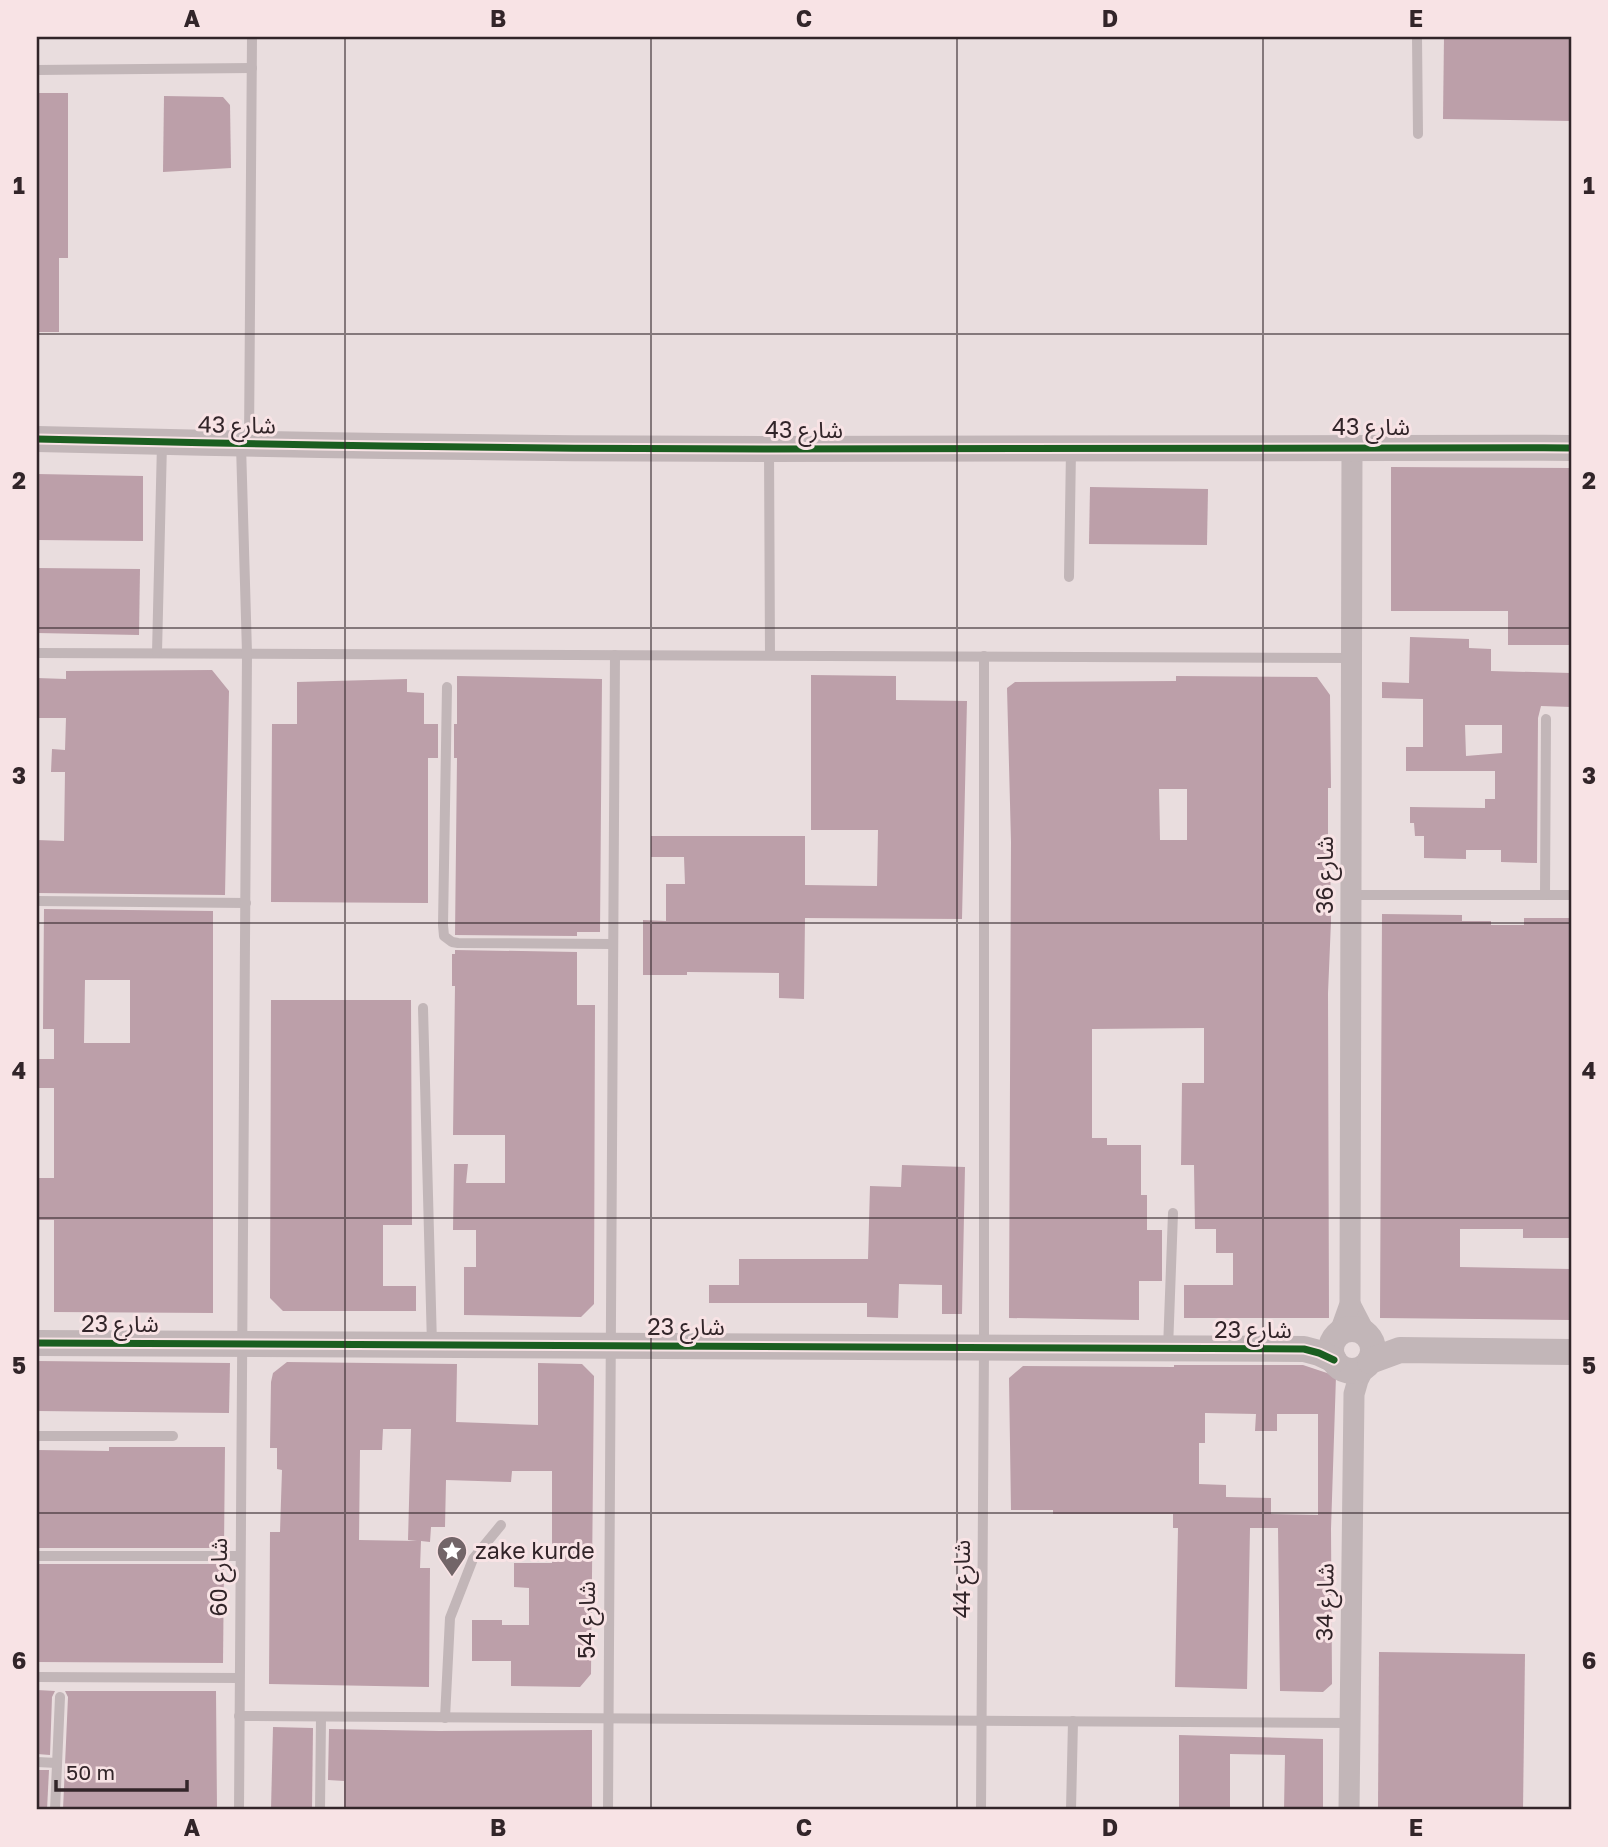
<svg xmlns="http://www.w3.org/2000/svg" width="1608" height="1847" viewBox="0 0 1608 1847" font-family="'Golos Text','Noto Sans Arabic',sans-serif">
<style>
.building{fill:#bc9fa9;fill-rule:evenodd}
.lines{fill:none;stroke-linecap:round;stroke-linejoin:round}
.service{stroke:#c2b6b8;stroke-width:10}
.minor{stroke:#c2b6b8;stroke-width:21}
.tertiary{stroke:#c2b6b8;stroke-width:26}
.cycleway-casing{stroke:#f8e3e5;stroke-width:11}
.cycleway{stroke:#1b5e20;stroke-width:7}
.grid{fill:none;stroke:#322529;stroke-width:2;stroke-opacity:0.55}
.labels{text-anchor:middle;stroke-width:6;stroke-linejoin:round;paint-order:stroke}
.street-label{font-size:23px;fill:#322529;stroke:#f8e3e5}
.poi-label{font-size:23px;fill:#322529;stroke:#f8e3e5;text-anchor:start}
.neatline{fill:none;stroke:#322529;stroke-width:2.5}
.grid-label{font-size:23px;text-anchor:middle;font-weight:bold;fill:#322529}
</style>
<rect width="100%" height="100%" fill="#e9ddde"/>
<!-- building -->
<g class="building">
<polygon points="1444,37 1571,37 1571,121 1443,119"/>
<polygon points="37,93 68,93 68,258 59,258 59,332 37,332"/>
<polygon points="164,96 223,97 230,105 231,168 163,172"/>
<polygon points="1391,467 1571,468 1571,645 1508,645 1508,611 1391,611"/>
<polygon points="37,474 143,476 143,541 37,540"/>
<polygon points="1090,487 1208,489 1207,545 1089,544"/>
<polygon points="37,568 140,569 139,635 37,633"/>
<path d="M 1410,637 L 1469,639 L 1469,648 L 1491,649 L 1491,671 L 1571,673 L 1571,707 L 1541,706 L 1538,718 L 1537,863 L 1501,862 L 1501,850 L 1466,850 L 1466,859 L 1424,858 L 1424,836 L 1415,836 L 1414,823 L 1410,823 L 1410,807 L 1485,808 L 1485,799 L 1495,799 L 1495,771 L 1406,771 L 1406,747 L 1423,747 L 1423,699 L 1382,698 L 1382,682 L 1409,683 ZM 1465,725 L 1502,725 L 1502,753 L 1466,756 Z"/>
<polygon points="212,670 229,691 225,895 37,893 37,840 64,841 65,772 51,772 52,749 65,750 66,718 37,718 37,678 66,679 66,671"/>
<polygon points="811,675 896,676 896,700 967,701 962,919 805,918 804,999 779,998 779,973 687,972 687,975 643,975 643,920 666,921 666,884 685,884 684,857 651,857 651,836 805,836 805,885 877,886 878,830 811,830"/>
<polygon points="457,676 602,679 600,932 577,932 577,936 455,935 457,758 454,758 454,724 457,724"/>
<path d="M 1176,676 L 1317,677 L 1330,695 L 1331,788 L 1328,788 L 1328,841 L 1330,841 L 1331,921 L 1328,993 L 1329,1318 L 1184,1318 L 1184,1285 L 1233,1285 L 1233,1253 L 1216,1253 L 1216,1229 L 1195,1229 L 1194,1165 L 1181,1165 L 1182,1083 L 1204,1083 L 1204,1028 L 1092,1029 L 1092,1138 L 1107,1138 L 1107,1145 L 1141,1145 L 1141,1195 L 1147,1195 L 1147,1230 L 1162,1230 L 1162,1281 L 1139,1281 L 1139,1320 L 1009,1318 L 1011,842 L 1007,688 L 1015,682 L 1176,681 ZM 1159,789 L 1187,789 L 1187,840 L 1160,840 Z"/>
<polygon points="407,679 407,692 424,693 424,724 438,724 438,758 428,758 428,903 271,902 272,724 297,724 297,682"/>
<path d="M 44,909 L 213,911 L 213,1313 L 54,1312 L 54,1220 L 37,1220 L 37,1178 L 54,1178 L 54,1088 L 37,1088 L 37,1059 L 54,1059 L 54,1029 L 43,1029 ZM 85,980 L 130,980 L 130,1043 L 84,1043 Z"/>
<polygon points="1382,914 1462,915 1462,921 1491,921 1491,925 1524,925 1524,918 1571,918 1571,1238 1523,1238 1523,1229 1460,1229 1460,1267 1571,1269 1571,1320 1380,1318"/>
<polygon points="455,950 577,952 577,1005 595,1005 594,1304 581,1317 464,1315 464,1267 476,1267 476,1230 453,1230 454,1164 468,1164 466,1183 505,1183 505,1135 453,1135 455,986 452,986 452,954 455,954"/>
<polygon points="271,1000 411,1000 412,1225 383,1225 383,1286 416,1286 416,1311 283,1311 270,1298"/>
<polygon points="902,1165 965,1167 962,1314 942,1314 942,1285 899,1284 898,1318 867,1317 867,1303 709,1303 709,1285 739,1285 739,1259 868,1259 870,1186 901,1187"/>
<polygon points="37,1361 230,1363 229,1413 37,1411"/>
<path d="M 287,1362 L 457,1364 L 456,1422 L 538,1425 L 538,1363 L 582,1364 L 594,1376 L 591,1674 L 580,1687 L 511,1686 L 511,1661 L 472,1661 L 472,1620 L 502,1620 L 502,1625 L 529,1625 L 529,1588 L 514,1587 L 514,1563 L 552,1563 L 552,1471 L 512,1471 L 511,1482 L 446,1480 L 445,1527 L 431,1527 L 430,1542 L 421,1541 L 420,1568 L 430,1568 L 429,1687 L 269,1684 L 270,1532 L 280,1532 L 282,1470 L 277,1469 L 277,1448 L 270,1448 L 271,1382 L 273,1373 ZM 383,1429 L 411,1429 L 408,1540 L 417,1541 L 359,1540 L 360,1450 L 382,1450 Z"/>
<path d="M 1174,1365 L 1303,1365 L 1336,1376 L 1331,1529 L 1332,1684 L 1323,1692 L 1280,1691 L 1278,1528 L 1250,1528 L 1247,1689 L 1175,1687 L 1178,1528 L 1173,1528 L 1173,1514 L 1053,1514 L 1053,1510 L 1011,1510 L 1009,1378 L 1023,1366 L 1174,1367 ZM 1205,1413 L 1256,1414 L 1255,1431 L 1277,1431 L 1277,1414 L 1318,1414 L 1318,1515 L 1271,1514 L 1271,1498 L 1226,1497 L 1226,1485 L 1199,1484 L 1199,1443 L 1205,1443 Z"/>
<polygon points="109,1447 225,1447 224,1548 37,1548 37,1450 109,1451"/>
<polygon points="37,1564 224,1564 223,1663 37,1662"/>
<polygon points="1379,1652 1525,1654 1523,1810 1378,1807"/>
<polygon points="37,1690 55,1691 52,1697 50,1755 37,1754"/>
<polygon points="65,1691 216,1691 217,1810 63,1810 68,1697"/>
<polygon points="273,1727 313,1728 312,1810 271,1810"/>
<polygon points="329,1729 439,1731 592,1730 592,1810 344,1810 344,1781 328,1780"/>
<polygon points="1179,1735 1323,1739 1323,1810 1284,1810 1285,1755 1230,1754 1230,1810 1179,1810"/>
<polygon points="37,1770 49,1770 47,1810 37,1810"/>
</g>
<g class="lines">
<!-- service -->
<g class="service">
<polyline points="1417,37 1418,134"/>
<polyline points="37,70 252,68"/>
<polyline points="249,442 252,37"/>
<polyline points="769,449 770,655"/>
<polyline points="1069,577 1071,450"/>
<polyline points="37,653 1352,658"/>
<polyline points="157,653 162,443"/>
<polyline points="447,687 443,925 444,936 452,942 458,943 612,944"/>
<polyline points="1351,895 1571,895"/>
<polyline points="1545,895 1546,719"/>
<polyline points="37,901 246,903"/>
<polyline points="423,1008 432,1345"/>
<polyline points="1168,1349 1173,1213"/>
<polyline points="37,1436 173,1436"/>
<polyline points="37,1556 240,1556"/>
<polyline points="37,1677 239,1678"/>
<polyline points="239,1716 1350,1723"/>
<polyline points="445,1718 450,1618 473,1559 501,1525"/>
<polyline points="37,1762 57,1763"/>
<polyline points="55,1810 60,1697"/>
<polyline points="239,1810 247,653 241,445"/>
<polyline points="320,1810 321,1717"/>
<polyline points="608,1810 615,655"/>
<polyline points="981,1810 984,1348 984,656"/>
<polyline points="1071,1810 1073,1721"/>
</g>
<!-- minor -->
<g class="minor">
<polyline points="1350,1304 1365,1333"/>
<polyline points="1340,1332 1350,1304 1352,446"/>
<polyline points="1349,1810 1354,1394 1358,1380 1365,1366"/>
</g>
<!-- tertiary -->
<g class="tertiary">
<path d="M 37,439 C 281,445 525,449 769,449 C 1037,450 1304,446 1571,448"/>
<circle cx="1352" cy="1350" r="21"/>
<polyline points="37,1343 1304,1349 1319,1353 1334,1360"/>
<polyline points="1370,1361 1400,1350 1571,1352"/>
</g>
<!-- cycleway casing -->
<g class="cycleway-casing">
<g id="cycleway">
<path d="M 37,439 C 281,445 525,449 769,449 C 1037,450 1304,446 1571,448"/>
<polyline points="37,1343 1304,1349 1319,1353 1334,1360"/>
</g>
</g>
<!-- cycleway -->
<use href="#cycleway" class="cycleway"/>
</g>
<!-- grid -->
<path class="grid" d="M 345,37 L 345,1810M 651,37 L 651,1810M 957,37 L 957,1810M 1263,37 L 1263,1810M 37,334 L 1571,334M 37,628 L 1571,628M 37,923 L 1571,923M 37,1218 L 1571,1218M 37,1513 L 1571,1513"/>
<!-- icons -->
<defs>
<g id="sight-pin" transform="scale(1.575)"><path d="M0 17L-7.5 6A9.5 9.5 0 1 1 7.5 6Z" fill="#726568" stroke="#f8e3e5"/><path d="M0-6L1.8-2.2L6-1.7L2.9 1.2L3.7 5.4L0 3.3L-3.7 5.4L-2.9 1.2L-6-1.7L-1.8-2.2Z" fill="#fff"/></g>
</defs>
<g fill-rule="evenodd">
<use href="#sight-pin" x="452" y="1551"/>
</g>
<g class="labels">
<!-- street labels -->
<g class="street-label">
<text transform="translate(237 425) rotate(1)" y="8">شارع 43</text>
<text x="1371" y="435">شارع 43</text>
<text x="804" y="438">شارع 43</text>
<text transform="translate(1325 875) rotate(-90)" y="8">شارع 36</text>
<text x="120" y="1332">شارع 23</text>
<text x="686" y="1335">شارع 23</text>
<text x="1253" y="1338">شارع 23</text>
<text transform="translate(219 1577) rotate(-90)" y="8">شارع 60</text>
<text transform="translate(962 1579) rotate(-90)" y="8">شارع 44</text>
<text transform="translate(1325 1602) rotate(-89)" y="8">شارع 34</text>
<text transform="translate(587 1620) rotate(-90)" y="8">شارع 54</text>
</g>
<!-- poi labels -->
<g class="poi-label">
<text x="475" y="1559">zake kurde</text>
</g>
</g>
<!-- border -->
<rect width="1608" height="1847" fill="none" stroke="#f8e3e5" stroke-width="77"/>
<!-- scale -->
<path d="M56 1780v10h131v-10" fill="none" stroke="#322529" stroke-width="3.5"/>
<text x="66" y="1780" font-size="21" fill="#322529" stroke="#f8e3e5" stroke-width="5" paint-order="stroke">50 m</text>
<rect x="38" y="38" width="1532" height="1770" class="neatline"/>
<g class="grid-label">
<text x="192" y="27">A</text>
<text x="498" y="27">B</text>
<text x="804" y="27">C</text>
<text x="1110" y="27">D</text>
<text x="1416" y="27">E</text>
<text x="19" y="194">1</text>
<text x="1589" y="194">1</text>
<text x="19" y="489">2</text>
<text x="1589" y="489">2</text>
<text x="19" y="784">3</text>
<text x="1589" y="784">3</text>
<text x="19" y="1079">4</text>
<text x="1589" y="1079">4</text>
<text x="19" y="1374">5</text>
<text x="1589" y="1374">5</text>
<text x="19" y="1669">6</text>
<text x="1589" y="1669">6</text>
<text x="192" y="1836">A</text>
<text x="498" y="1836">B</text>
<text x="804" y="1836">C</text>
<text x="1110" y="1836">D</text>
<text x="1416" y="1836">E</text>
</g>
</svg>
